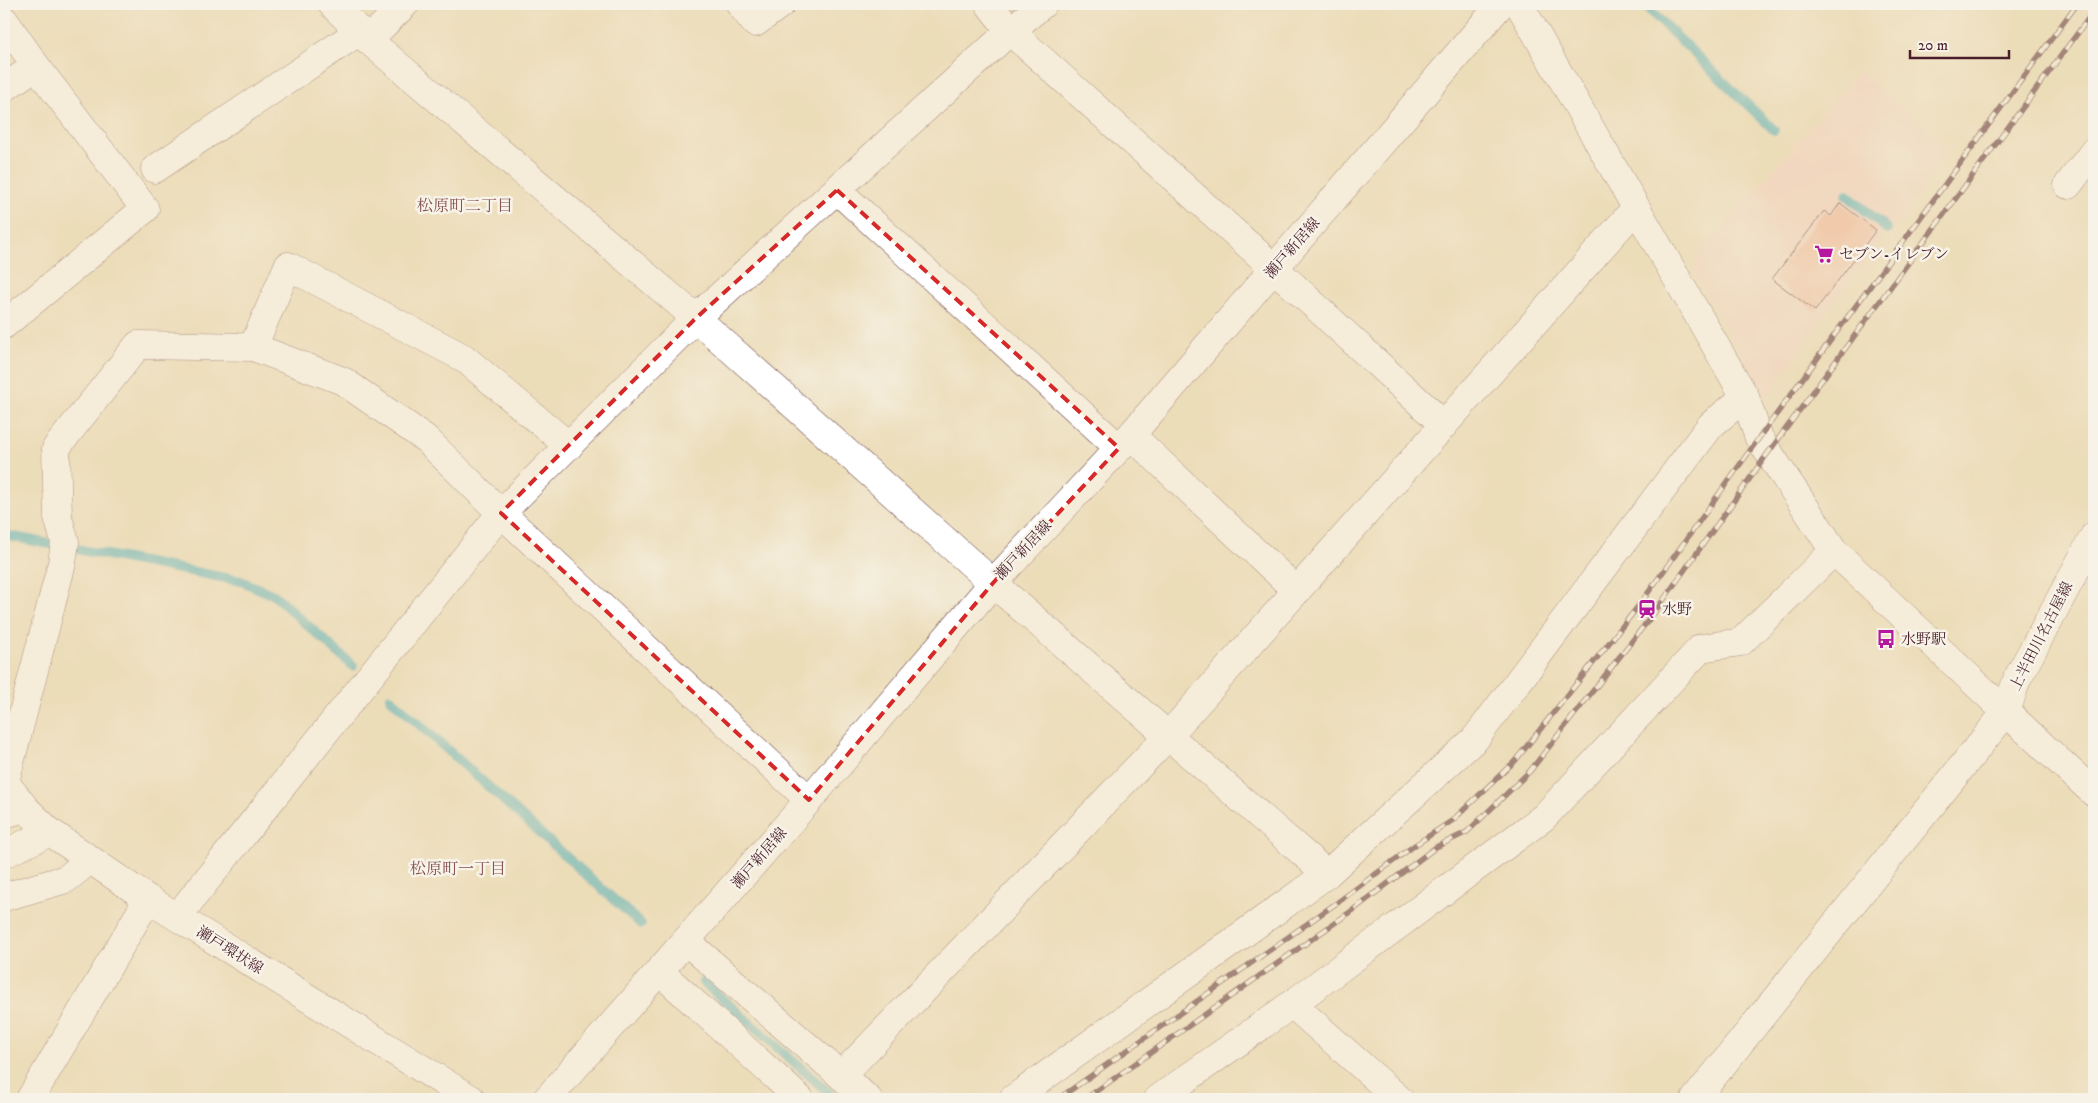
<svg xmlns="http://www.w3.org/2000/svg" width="2098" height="1103" viewBox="0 0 2098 1103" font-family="'IM FELL DW Pica','Noto Serif JP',serif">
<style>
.built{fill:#f6d1c5}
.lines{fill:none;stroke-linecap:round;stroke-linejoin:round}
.stream{stroke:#3daabc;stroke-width:10}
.building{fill:#f5b299}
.minor-casing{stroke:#623c40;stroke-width:29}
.tertiary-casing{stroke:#623c40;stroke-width:29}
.secondary-casing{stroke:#623c40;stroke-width:29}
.primary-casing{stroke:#623c40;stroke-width:29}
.minor{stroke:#fff;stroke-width:28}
.tertiary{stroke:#fff;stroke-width:28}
.secondary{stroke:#fff;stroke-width:28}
.primary{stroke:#fff;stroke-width:28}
.rail-casing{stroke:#4a1f2b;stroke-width:5.5}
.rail{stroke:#f7f3e8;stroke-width:4;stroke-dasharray:11;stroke-linecap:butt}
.marked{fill:none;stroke:#d62828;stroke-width:4;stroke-dasharray:10 6;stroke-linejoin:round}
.labels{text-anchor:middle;stroke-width:5;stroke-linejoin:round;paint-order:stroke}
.street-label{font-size:15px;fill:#4a1f2b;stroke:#f7f3e8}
.poi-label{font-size:15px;fill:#4a1f2b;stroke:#f7f3e8;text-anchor:start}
.neighbourhood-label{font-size:16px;fill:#865252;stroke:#f7f3e8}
</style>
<rect width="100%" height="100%" fill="#f7f3e8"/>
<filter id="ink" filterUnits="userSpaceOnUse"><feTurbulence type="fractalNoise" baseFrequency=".02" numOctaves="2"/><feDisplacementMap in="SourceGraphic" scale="10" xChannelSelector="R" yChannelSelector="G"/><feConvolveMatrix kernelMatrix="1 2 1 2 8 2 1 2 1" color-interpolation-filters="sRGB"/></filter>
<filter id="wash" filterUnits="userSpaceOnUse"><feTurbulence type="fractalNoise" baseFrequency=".0096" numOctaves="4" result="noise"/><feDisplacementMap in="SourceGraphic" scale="20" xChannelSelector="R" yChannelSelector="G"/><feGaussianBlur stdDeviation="1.12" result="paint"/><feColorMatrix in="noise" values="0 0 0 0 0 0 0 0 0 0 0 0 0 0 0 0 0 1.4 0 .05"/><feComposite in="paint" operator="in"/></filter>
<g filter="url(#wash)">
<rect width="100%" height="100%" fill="#ecddb9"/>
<!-- built -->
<polygon class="built" points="1860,71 1943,145 1946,153 1895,229 1889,225 1766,398 1694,274 1697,256"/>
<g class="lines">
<!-- stream -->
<g class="stream">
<polyline points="1643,4 1774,130"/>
<polyline points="1847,195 1887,229"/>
<polyline points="4,535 241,581 274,595 353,666"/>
<polyline points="390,698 641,924"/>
<polyline points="703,982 836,1099"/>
</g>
</g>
<g id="blocks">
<!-- building -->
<polygon class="building" points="1840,203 1876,230 1815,311 1772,279 1824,211 1831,216"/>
</g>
</g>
<g filter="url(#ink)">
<use href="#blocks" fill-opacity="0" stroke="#623c40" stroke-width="1"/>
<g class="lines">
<!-- minor casing -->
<g class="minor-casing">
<g id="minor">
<polyline points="332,4 368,40 696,318 993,583 1327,874"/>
<polyline points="740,4 755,23 781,4"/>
<polyline points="989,4 1010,31 1274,268 1444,425"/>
<polyline points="1519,4 1745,397 1759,438 1834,551 2006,712 1695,1099"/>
<polyline points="4,20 36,66 145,209 4,325"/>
<polyline points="368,40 405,4"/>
<polyline points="4,88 36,66"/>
<polyline points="155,169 360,31"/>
<polyline points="2068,185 2094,151"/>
<polyline points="837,190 1119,448"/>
<polyline points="253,347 288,266 464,358 569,446"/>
<polyline points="1131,435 1297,591"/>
<polyline points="5,782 62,563 65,542 58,517 56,448 138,345 253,347 343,381 426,439 501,513 809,800"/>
<polyline points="4,814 25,808"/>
<polyline points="4,897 66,879 90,860"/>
<polyline points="177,917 501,513 696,318 1010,31 1043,4"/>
<polyline points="686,941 868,1099"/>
<polyline points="659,971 800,1099"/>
<polyline points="1292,1004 1399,1099"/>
<polyline points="841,1076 1168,736 1636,208"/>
<polyline points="30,1099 148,899"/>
<polyline points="1013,1099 1327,874 1475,739 1711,425 1745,397"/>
<polyline points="1158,1099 1292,1004 1544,817 1701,648 1741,642 1834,551"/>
</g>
</g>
<!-- tertiary casing -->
<g class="tertiary-casing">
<g id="tertiary">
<polyline points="4,854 50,832"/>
<polyline points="547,1099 809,800 993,583 1131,435 1501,4"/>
</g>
</g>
<!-- secondary casing -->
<g class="secondary-casing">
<polyline id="secondary" points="2094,536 2017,679 2006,712 2094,793"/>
</g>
<!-- primary casing -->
<g class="primary-casing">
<polyline id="primary" points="5,782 25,808 50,832 148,899 471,1099"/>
</g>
<!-- minor -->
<use href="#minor" class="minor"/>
<!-- tertiary -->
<use href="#tertiary" class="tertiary"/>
<!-- secondary -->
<use href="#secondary" class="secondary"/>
<!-- primary -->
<use href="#primary" class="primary"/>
<!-- rail casing -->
<g class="rail-casing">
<g id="rail">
<polyline points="1058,1099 1338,902 1415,845 1453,820 1515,761 1640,604 1759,438 2077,4"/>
<polyline points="1085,1099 1353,910 1436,847 1467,832 1530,771 1654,613 1768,453 2094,11"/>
</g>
</g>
<!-- rail -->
<use href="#rail" class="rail"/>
</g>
</g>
<!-- marked area -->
<path d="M0 0H2098V1103H0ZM 837,190 L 1119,448 L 993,583 L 809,800 L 501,513 L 696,318 Z" fill="#ecddb9" fill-opacity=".55" fill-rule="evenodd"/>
<path class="marked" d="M 837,190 L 1119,448 L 993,583 L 809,800 L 501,513 L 696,318 Z"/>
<!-- icons -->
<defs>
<g id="supermarket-bare" transform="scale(1.5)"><path d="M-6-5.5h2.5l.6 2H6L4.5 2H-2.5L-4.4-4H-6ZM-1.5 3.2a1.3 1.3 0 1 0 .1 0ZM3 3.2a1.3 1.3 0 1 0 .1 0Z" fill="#b5179e" stroke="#f7f3e8" stroke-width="2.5" paint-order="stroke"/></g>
<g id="station-bare" transform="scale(1.5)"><path d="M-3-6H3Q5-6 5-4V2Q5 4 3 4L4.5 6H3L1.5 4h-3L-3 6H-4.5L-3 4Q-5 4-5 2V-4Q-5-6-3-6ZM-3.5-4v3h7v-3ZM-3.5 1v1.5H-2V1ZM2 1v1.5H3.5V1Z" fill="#b5179e" stroke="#f7f3e8" stroke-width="2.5" paint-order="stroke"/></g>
<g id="bus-bare" transform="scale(1.5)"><path d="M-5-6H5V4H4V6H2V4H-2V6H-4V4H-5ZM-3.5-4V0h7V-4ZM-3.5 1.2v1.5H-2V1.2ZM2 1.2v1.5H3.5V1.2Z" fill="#b5179e" stroke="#f7f3e8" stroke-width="2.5" paint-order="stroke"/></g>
</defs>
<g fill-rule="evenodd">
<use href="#supermarket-bare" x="1824" y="254"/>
<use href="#station-bare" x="1647" y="609"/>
<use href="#bus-bare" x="1886" y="639"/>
</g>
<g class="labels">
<!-- street labels -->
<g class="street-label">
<text transform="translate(1292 248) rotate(-49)" y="5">瀬戸新居線</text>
<text transform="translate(1023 550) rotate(-47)" y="5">瀬戸新居線</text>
<text transform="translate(2041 636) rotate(-63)" y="5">上半田川名古屋線</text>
<text transform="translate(759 858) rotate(-49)" y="5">瀬戸新居線</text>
<text transform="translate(230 950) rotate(32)" y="5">瀬戸環状線</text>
</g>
<!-- poi labels -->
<g class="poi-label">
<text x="1839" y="259">セブン-イレブン</text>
<text x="1662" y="614">水野</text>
<text x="1901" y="644">水野駅</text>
</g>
<!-- neighbourhood labels -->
<g class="neighbourhood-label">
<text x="465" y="211">松原町二丁目</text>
<text x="458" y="874">松原町一丁目</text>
</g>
</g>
<!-- margin -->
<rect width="2098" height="1103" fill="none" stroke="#f7f3e8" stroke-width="20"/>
<!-- scale -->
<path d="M1910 50v8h99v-8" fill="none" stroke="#4a1f2b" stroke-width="2.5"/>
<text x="1918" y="50" font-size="15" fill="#4a1f2b" stroke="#f7f3e8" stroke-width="4" paint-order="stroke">20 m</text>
</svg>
